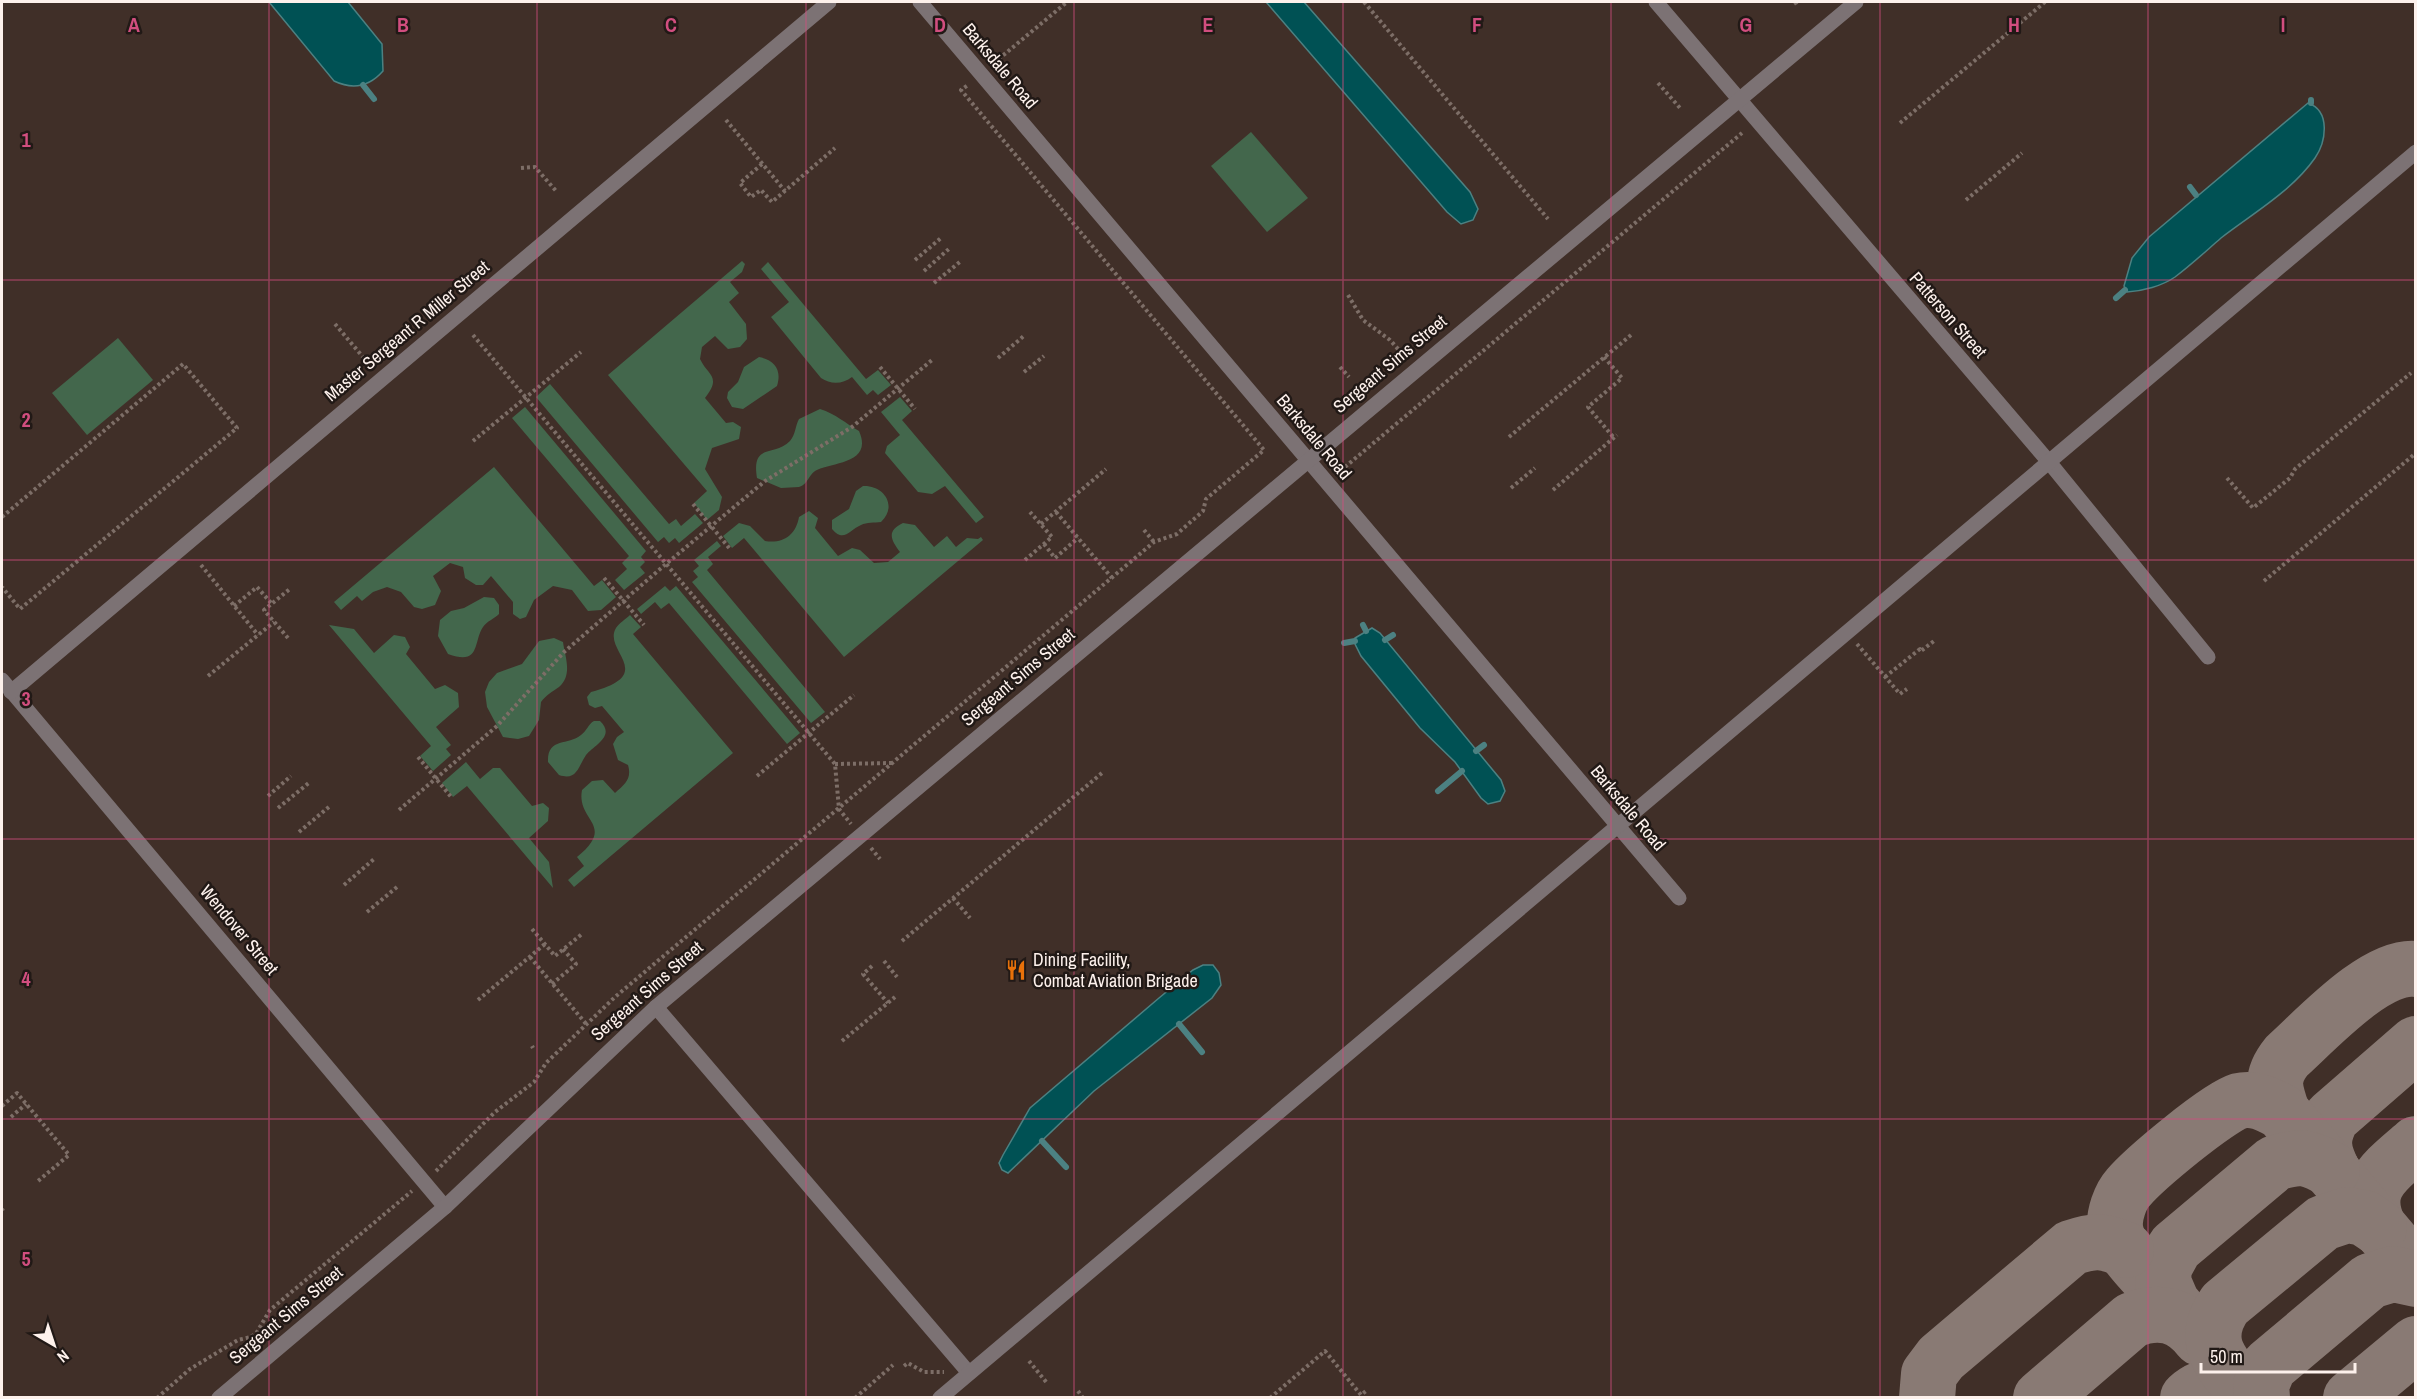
<svg xmlns="http://www.w3.org/2000/svg" width="2417" height="1399" viewBox="0 0 2417 1399" font-family="'Archivo Narrow',sans-serif">
<style>
.green{fill:#43674c}
.water{fill:#005154;stroke:#4c8182;stroke-width:1.5}
.lines{fill:none;stroke-linecap:round;stroke-linejoin:round}
.stream{stroke:#4c8182;stroke-width:6}
.taxiway{stroke:#897a74;stroke-width:56}
.path{stroke:#7d6e67;stroke-width:4;stroke-dasharray:3 3;stroke-linecap:butt}
.minor{stroke:#7c7274;stroke-width:15}
.grid{fill:none;stroke:#d14e7f;stroke-width:1.5;stroke-opacity:0.55}
.labels{text-anchor:middle;stroke-width:5;stroke-linejoin:round;paint-order:stroke}
.street-label{font-size:18px;fill:#fdf1ec;stroke:#211916}
.poi-label{font-size:18px;fill:#fdf1ec;stroke:#211916;text-anchor:start}
.grid-label{font-size:20px;text-anchor:middle;font-weight:bold;fill:#d14e7f;stroke:#211916;stroke-width:5;stroke-linejoin:round;paint-order:stroke}
</style>
<rect width="100%" height="100%" fill="#402f28"/>
<!-- green -->
<g class="green">
<polygon points="1251,132 1308,198 1267,232 1211,166"/>
<path d="M 742,261 L 745,264 L 742,272 L 730,282 L 739,293 L 729,302 L 746,324 L 747,339 L 740,347 L 728,349 L 715,336 L 702,347 L 700,359 C 708,376 722,376 705,398 L 726,423 L 733,422 L 741,427 L 739,439 L 712,448 L 705,469 L 722,497 L 719,510 L 707,520 L 694,503 L 707,491 L 608,375 Z"/>
<path d="M 768,262 L 866,379 L 878,370 L 891,385 L 878,395 L 873,390 L 867,395 L 852,377 C 843,384 831,385 821,378 L 771,317 L 789,302 L 761,269 Z"/>
<polygon points="118,338 153,380 87,435 52,393"/>
<path d="M 759,357 C 775,360 782,370 777,386 L 743,409 L 732,407 L 727,398 L 728,392 L 738,382 L 744,367 Z"/>
<polygon points="550,384 669,524 676,519 681,526 695,514 703,523 679,543 675,538 669,543 664,537 658,542 536,397"/>
<polygon points="900,397 912,411 902,420 984,517 976,523 945,486 932,494 918,492 885,453 887,446 900,435 881,412"/>
<polygon points="525,407 646,551 641,557 645,562 640,567 645,573 624,590 615,580 627,569 622,563 629,556 512,418"/>
<path d="M 820,409 C 836,414 845,423 859,431 C 874,465 829,462 815,471 C 808,476 808,484 799,487 L 781,488 L 757,478 C 751,442 775,457 790,441 C 796,434 795,426 799,419 Z"/>
<polygon points="494,467 594,586 602,580 616,597 601,610 588,611 572,590 553,586 534,600 526,617 520,619 513,614 513,602 491,576 483,585 476,585 465,578 463,567 450,563 433,576 441,591 435,605 422,609 414,607 401,592 387,587 373,592 362,601 357,596 341,610 334,602"/>
<path d="M 863,486 C 884,485 898,506 881,522 C 874,523 867,522 861,525 C 849,530 844,543 832,529 L 832,520 L 849,509 L 856,491 Z"/>
<path d="M 809,511 L 818,518 L 815,528 L 838,556 L 852,548 L 860,550 L 874,563 L 888,562 L 900,552 C 891,540 886,531 903,523 L 915,525 L 934,547 L 947,536 L 956,547 L 967,538 L 978,539 L 981,537 L 983,540 L 844,657 L 744,538 L 732,548 L 723,536 L 739,523 L 750,526 L 765,541 C 783,544 796,535 799,517 Z"/>
<polygon points="717,541 721,546 708,557 713,564 707,570 825,712 811,723 692,582 698,577 693,571 699,566 694,560"/>
<polygon points="665,586 670,591 676,586 800,733 787,744 669,603 661,609 655,602 641,614 637,609"/>
<path d="M 484,597 L 494,598 L 499,605 L 499,614 C 494,619 487,621 483,627 C 473,642 481,666 448,654 L 438,636 L 440,620 L 451,611 L 464,608 Z"/>
<path d="M 630,615 L 641,627 L 633,634 L 733,753 L 574,887 L 568,880 L 584,866 L 577,857 C 617,824 576,822 582,790 L 592,781 L 603,780 L 615,793 C 625,784 632,779 628,765 L 618,760 L 613,744 L 617,737 L 624,732 L 602,706 L 595,708 L 589,705 L 587,697 L 591,692 C 659,674 602,651 616,628 C 619,623 626,619 630,615 Z"/>
<polygon points="329,625 354,629 374,653 394,635 405,637 410,647 406,654 435,689 445,685 458,693 459,707 436,727 451,745 446,749 451,755 433,771 420,756 431,746"/>
<path d="M 554,638 L 563,642 C 565,657 573,675 559,687 C 552,692 546,695 541,702 L 539,720 L 529,736 L 518,739 L 503,737 L 487,707 L 485,692 L 489,682 L 497,673 L 522,664 L 539,641 Z"/>
<path d="M 594,721 L 600,721 C 616,736 594,745 586,755 C 578,767 577,781 559,775 L 548,762 C 547,737 568,746 581,735 C 587,731 588,724 594,721 Z"/>
<polygon points="466,762 480,779 493,768 500,768 532,806 543,803 549,808 548,821 529,838 549,862 553,888 467,786 453,797 442,783"/>
</g>
<!-- water -->
<g class="water">
<path d="M 269,2 L 348,2 L 382,44 L 383,71 C 369,87 353,90 334,81 Z"/>
<polygon points="1266,2 1304,2 1470,192 1478,209 1473,220 1461,224 1447,212"/>
<path d="M 2308,103 C 2331,111 2326,142 2315,158 C 2292,191 2252,214 2221,238 C 2206,251 2191,265 2175,277 C 2162,286 2143,291 2127,292 L 2124,286 L 2132,258 L 2149,237 Z"/>
<polygon points="1372,628 1380,633 1501,780 1505,791 1500,801 1488,804 1481,798 1455,762 1420,728 1361,656 1355,644 1355,638"/>
<polygon points="1203,965 1213,965 1219,973 1221,985 1212,998 1094,1091 1008,1173 1002,1170 999,1163 1003,1155 1030,1108 1159,998 1193,970"/>
</g>
<g class="lines">
<!-- stream -->
<g class="stream">
<polyline points="363,85 374,99"/>
<polyline points="2311,103 2311,100"/>
<polyline points="2190,187 2196,195"/>
<polyline points="2116,298 2125,290"/>
<polyline points="1363,625 1366,631"/>
<polyline points="1385,640 1393,635"/>
<polyline points="1344,643 1355,641"/>
<polyline points="1476,751 1484,745"/>
<polyline points="1438,791 1462,771"/>
<polyline points="1179,1024 1202,1052"/>
<polyline points="1042,1141 1066,1167"/>
</g>
<!-- taxiway -->
<g class="taxiway">
<path d="M 2282,1112 C 2274,1088 2270,1077 2287,1056 C 2316,1030 2376,964 2416,969"/>
<path d="M 2332,1170 C 2322,1149 2321,1138 2332,1117 L 2416,1044"/>
<path d="M 2379,1228 C 2359,1186 2387,1170 2416,1144"/>
<path d="M 2172,1303 C 2157,1286 2116,1249 2115,1227 C 2114,1215 2120,1197 2128,1188 C 2144,1169 2217,1108 2239,1101 C 2255,1097 2269,1105 2282,1112 L 2416,1271"/>
<path d="M 2183,1316 L 2172,1303 L 2163,1282 L 2164,1267 L 2175,1247 L 2275,1163 C 2302,1155 2308,1157 2332,1170"/>
<path d="M 1927,1398 L 1929,1374 L 1941,1358 L 2071,1248 C 2094,1240 2103,1240 2126,1250"/>
<path d="M 2041,1398 L 2132,1320 C 2160,1309 2182,1315 2200,1338"/>
<path d="M 2188,1398 C 2208,1380 2229,1385 2250,1398"/>
<path d="M 2250,1398 C 2225,1367 2197,1344 2225,1304 L 2323,1223 L 2347,1215 L 2364,1218 L 2379,1228"/>
<polyline points="2262,1398 2261,1385 2269,1366 2370,1281 2393,1274 2416,1279"/>
<polyline points="2351,1398 2416,1344"/>
</g>
<!-- path -->
<g class="path">
<polyline points="1364,2 1548,219"/>
<polyline points="1795,2 1797,5"/>
<polyline points="994,63 1067,2"/>
<polyline points="1658,83 1680,108"/>
<polyline points="726,120 785,191"/>
<polyline points="1900,123 2045,2"/>
<polyline points="762,164 740,183 751,197 761,190 772,202 835,148"/>
<polyline points="521,168 535,167 557,192"/>
<polyline points="1966,200 2022,153"/>
<polyline points="915,260 941,238"/>
<polyline points="924,271 950,248"/>
<polyline points="934,283 961,261"/>
<polyline points="1348,295 1363,320 1390,340 1405,357"/>
<polyline points="335,324 363,357"/>
<polyline points="473,335 835,764 839,809 851,824"/>
<polyline points="1604,357 1622,378 1588,407 1614,438"/>
<polyline points="998,358 1025,335"/>
<polyline points="880,367 915,409"/>
<polyline points="1340,367 1349,377"/>
<polyline points="1024,372 1044,356"/>
<polyline points="1509,437 1631,335"/>
<polyline points="473,441 581,352"/>
<polyline points="1345,467 1742,133"/>
<polyline points="2227,478 2253,508 2290,478 2295,469 2411,373"/>
<polyline points="1511,488 1535,468"/>
<polyline points="1553,490 1617,435"/>
<polyline points="693,504 730,549"/>
<polyline points="1056,512 1112,578"/>
<polyline points="2,517 183,364 237,428 20,609 2,587"/>
<polyline points="1041,524 1106,469"/>
<polyline points="1144,530 1154,542"/>
<polyline points="1044,544 1055,558 1078,538"/>
<polyline points="1025,560 1052,537 1030,512"/>
<polyline points="201,565 258,635"/>
<polyline points="604,578 644,625"/>
<polyline points="2264,581 2416,453"/>
<polyline points="234,606 257,587 272,604"/>
<polyline points="288,638 264,610 291,588"/>
<polyline points="1857,644 1900,694 1907,689"/>
<polyline points="208,676 274,622"/>
<polyline points="1885,677 1920,649 1921,651 1934,641"/>
<polyline points="418,757 452,798"/>
<polyline points="835,764 893,763"/>
<polyline points="757,776 854,695"/>
<polyline points="268,796 291,776"/>
<polyline points="278,808 310,782"/>
<polyline points="399,810 497,726 564,652 666,564 765,481 852,427 932,360"/>
<polyline points="299,832 330,806"/>
<polyline points="871,848 880,859"/>
<polyline points="344,885 374,859"/>
<polyline points="953,898 970,918"/>
<polyline points="367,912 397,887"/>
<polyline points="532,929 555,956 582,934"/>
<polyline points="902,941 1102,773"/>
<polyline points="530,957 587,1025"/>
<polyline points="884,961 897,977"/>
<polyline points="872,966 863,974 888,1003"/>
<polyline points="552,984 576,964 563,949"/>
<polyline points="478,1000 545,944"/>
<polyline points="842,1041 895,997"/>
<polyline points="532,1046 533,1048"/>
<polyline points="2,1106 17,1093 69,1155 38,1181"/>
<polyline points="11,1117 26,1104"/>
<polyline points="436,1171 495,1112 534,1082 546,1063 615,997 1154,542 1177,534 1203,511 1206,499 1264,450 961,90 968,85"/>
<polyline points="2,1209 3,1211"/>
<polyline points="1029,1361 1047,1383"/>
<polyline points="904,1366 908,1363 924,1372 944,1372"/>
<polyline points="1078,1391 1083,1398"/>
<polyline points="157,1398 190,1369 238,1340 251,1337 257,1332 270,1310 412,1191"/>
<polyline points="855,1398 893,1365"/>
<polyline points="1270,1398 1325,1351 1361,1395 1366,1391"/>
</g>
<!-- minor -->
<g class="minor">
<polyline points="920,2 1679,898"/>
<polyline points="1656,2 2049,462 2208,657"/>
<polyline points="2,680 445,1207"/>
<polyline points="11,692 829,2"/>
<polyline points="656,1007 969,1373"/>
<polyline points="219,1398 445,1207 656,1007 1856,2"/>
<polyline points="940,1398 2416,152"/>
</g>
</g>
<!-- grid -->
<path class="grid" d="M 269,2 L 269,1398M 537,2 L 537,1398M 806,2 L 806,1398M 1074,2 L 1074,1398M 1343,2 L 1343,1398M 1611,2 L 1611,1398M 1880,2 L 1880,1398M 2148,2 L 2148,1398M 2,280 L 2416,280M 2,560 L 2416,560M 2,839 L 2416,839M 2,1119 L 2416,1119"/>
<!-- icons -->
<defs>
<g id="restaurant-bare" transform="scale(1.62)"><path d="M-5-6h1v4h1v-4h1v4h1v-4h1v5L-1.5 .5V6h-2V.5L-5-1ZM5-6V6H3V1.5H1.5Q1.5-4 5-6Z" fill="#e8710a" stroke="#211916" stroke-width="2.5" paint-order="stroke"/></g>
</defs>
<g fill-rule="evenodd">
<use href="#restaurant-bare" x="1016" y="970"/>
</g>
<g class="labels">
<!-- street labels -->
<g class="street-label">
<text transform="translate(1000 66) rotate(50)" y="6">Barksdale Road</text>
<text transform="translate(1948 315) rotate(49)" y="6">Patterson Street</text>
<text transform="translate(407 331) rotate(-40)" y="6">Master Sergeant R Miller Street</text>
<text transform="translate(1390 364) rotate(-40)" y="6">Sergeant Sims Street</text>
<text transform="translate(1314 437) rotate(50)" y="6">Barksdale Road</text>
<text transform="translate(1018 677) rotate(-40)" y="6">Sergeant Sims Street</text>
<text transform="translate(1628 808) rotate(50)" y="6">Barksdale Road</text>
<text transform="translate(239 930) rotate(50)" y="6">Wendover Street</text>
<text transform="translate(647 991) rotate(-41)" y="6">Sergeant Sims Street</text>
<text transform="translate(286 1315) rotate(-40)" y="6">Sergeant Sims Street</text>
</g>
<!-- poi labels -->
<g class="poi-label">
<text x="1033" y="966">Dining Facility,<tspan x="1033" dy="21">Combat Aviation Brigade</tspan></text>
</g>
</g>
<g class="grid-label">
<text x="134" y="32">A</text>
<text x="403" y="32">B</text>
<text x="671" y="32">C</text>
<text x="940" y="32">D</text>
<text x="1208" y="32">E</text>
<text x="1477" y="32">F</text>
<text x="1746" y="32">G</text>
<text x="2014" y="32">H</text>
<text x="2283" y="32">I</text>
<text x="26" y="147">1</text>
<text x="26" y="427">2</text>
<text x="26" y="706">3</text>
<text x="26" y="986">4</text>
<text x="26" y="1266">5</text>
</g>
<!-- border -->
<rect width="2417" height="1399" fill="none" stroke="#fdf1ec" stroke-width="6"/>
<!-- north arrow -->
<g transform="translate(54 1345) rotate(141)" stroke="#211916" stroke-width="4.5" paint-order="stroke">
<path d="M0-4.5L10 22L0 15L-10 22Z" fill="#fdf1ec"/>
<text y="-9" font-size="16" font-weight="bold" text-anchor="middle" fill="#fdf1ec">N</text>
</g>
<!-- scale -->
<path d="M2201 1363v9h154v-9" fill="none" stroke="#fdf1ec" stroke-width="3"/>
<text x="2210" y="1363" font-size="18" fill="#fdf1ec" stroke="#211916" stroke-width="4.5" paint-order="stroke">50 m</text>
</svg>
